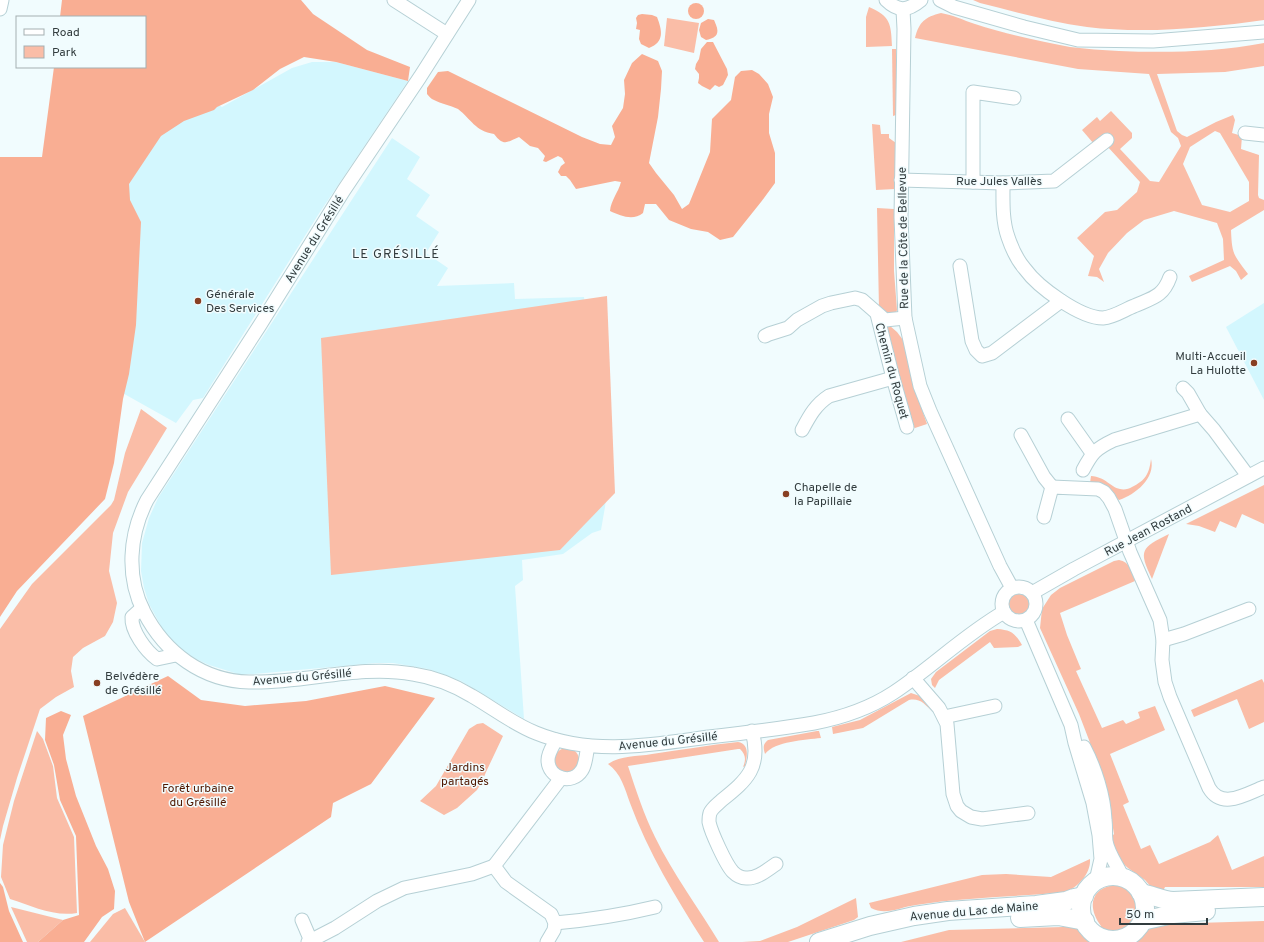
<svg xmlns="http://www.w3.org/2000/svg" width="1264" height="942" viewBox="0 0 1264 942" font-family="Overpass,sans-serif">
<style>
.built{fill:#d3f7fe}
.green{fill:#fabda7;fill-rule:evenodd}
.forest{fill:#f9ae93}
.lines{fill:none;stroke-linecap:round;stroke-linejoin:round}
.street-casing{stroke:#b6d0d5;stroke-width:15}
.secondary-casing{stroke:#b6d0d5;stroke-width:20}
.street{stroke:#fff;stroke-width:13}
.secondary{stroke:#fff;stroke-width:18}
.poi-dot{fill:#883f23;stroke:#f1fcfe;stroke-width:1.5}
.labels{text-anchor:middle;stroke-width:3;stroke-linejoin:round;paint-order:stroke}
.street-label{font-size:12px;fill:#323c3e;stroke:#f1fcfe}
.poi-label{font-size:12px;fill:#323c3e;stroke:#f1fcfe;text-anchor:start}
.park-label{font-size:12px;fill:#501801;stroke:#f1fcfe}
.neighbourhood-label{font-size:13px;letter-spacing:1px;fill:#323c3e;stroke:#f1fcfe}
</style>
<rect width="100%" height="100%" fill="#f1fcfe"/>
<!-- built -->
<g class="built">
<polygon points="312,62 336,62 408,81 320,212 203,398 193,400 176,423 119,391 121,142 217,104 222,107 292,68"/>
<polygon points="392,138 420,157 407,179 430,195 416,216 439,232 426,253 448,268 437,286 514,283 515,299 584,297 608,480 605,507 601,530 592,533 563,554 522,560 523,580 515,586 524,719 461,681 428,669 393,663 376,663 253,674 238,674 209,665 196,659 184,651 172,641 162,628 149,604 144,588 141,571 142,543 149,518 158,498"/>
<polygon points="1264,303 1264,400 1226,327"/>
</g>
<!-- green -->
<g class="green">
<path d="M 973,0 L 1264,0 L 1264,20 C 1208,28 1144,34 1087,27 C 1051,22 1016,12 980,3 Z"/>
<path d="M 869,7 C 891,16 891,25 892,46 L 866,47 L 866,17 Z"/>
<path d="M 941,13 C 953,15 963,20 975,24 C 1004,34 1041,41 1070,47 C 1086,49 1102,50 1119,51 C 1167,53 1216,52 1264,43 L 1264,66 L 1225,72 L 1157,74 L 1177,131 L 1182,135 L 1187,137 L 1216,122 L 1233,115 L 1235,120 L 1232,133 L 1242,136 L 1241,149 L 1259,155 L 1258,195 L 1259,198 L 1264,200 L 1264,210 L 1231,230 C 1232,254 1233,254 1248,274 L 1241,280 L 1236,271 L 1230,266 L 1192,282 L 1189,276 L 1224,260 L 1223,239 L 1217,223 L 1174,211 L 1144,220 L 1127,233 L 1108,253 L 1099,269 L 1104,282 L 1097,277 L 1088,276 L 1094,256 L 1077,238 L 1105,212 L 1117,210 L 1137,192 L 1140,182 L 1107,146 L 1094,144 L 1082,130 L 1097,117 L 1100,121 L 1111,111 L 1132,133 L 1132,138 L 1120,149 L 1150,181 L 1159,182 L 1181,146 L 1178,138 L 1171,132 L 1149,74 L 1078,69 L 915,38 C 919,22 925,17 941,13 ZM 1215,131 L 1220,133 L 1249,182 L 1249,201 L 1230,212 L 1202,205 L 1183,164 L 1190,147 Z"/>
<polygon points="667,18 699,23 694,53 664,46"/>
<polygon points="892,49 896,49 896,115 893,116"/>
<polygon points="872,124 880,125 881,134 889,134 889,138 896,143 895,189 876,190"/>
<polygon points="877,208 894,209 894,271 897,310 896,313 891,316 879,309"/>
<polygon points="607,296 615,493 560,550 331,575 321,338"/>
<polygon points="885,326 890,326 897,332 903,340 918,398 927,424 915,428 909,424"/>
<polygon points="141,409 167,428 128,492 113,533 109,571 117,603 113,622 105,636 83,648 73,657 71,671 74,687 56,697 40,709 17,778 3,826 0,840 0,629 32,584 111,505 114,500 125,453"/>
<path d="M 1151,459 C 1156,478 1135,495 1119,500 L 1109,492 L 1090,483 L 1091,476 C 1106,477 1110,487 1120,489 C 1124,490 1129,489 1132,487 C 1146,480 1149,474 1151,459 Z"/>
<polygon points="1264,485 1264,524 1242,514 1236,528 1220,521 1215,532 1199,526 1186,524"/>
<path d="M 1169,534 L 1152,579 C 1138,550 1141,548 1169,534 Z"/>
<path d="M 1119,560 C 1130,562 1132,571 1135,581 L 1060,613 L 1067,635 L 1081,669 L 1076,671 L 1102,728 L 1123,720 L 1126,724 L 1140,718 L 1138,712 L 1155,706 L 1165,730 L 1110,754 L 1129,802 L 1123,805 L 1141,849 L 1150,845 L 1159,864 L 1210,842 L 1218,835 L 1232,870 L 1264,856 L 1264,887 L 1165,887 L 1161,895 L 1152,888 L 1145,880 L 1128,868 L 1119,860 L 1110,839 L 1114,834 L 1108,798 L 1089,740 L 1079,714 L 1040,628 L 1042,609 L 1051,595 L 1060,588 L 1114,561 Z"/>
<circle cx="1019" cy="606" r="12"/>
<path d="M 997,629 C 1011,630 1015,633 1022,645 L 1018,647 L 994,648 L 990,642 L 939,680 L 935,688 L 932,685 L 931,679 L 936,672 L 990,631 Z"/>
<polygon points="1262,679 1264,683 1264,722 1249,729 1237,699 1194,717 1191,710"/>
<path d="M 911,693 L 920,696 L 932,712 C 925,704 920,698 909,700 L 863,728 L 833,734 L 832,727 L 860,720 Z"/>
<polygon points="483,723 503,736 486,772 482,782 477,790 457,808 444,815 420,801 436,786 469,729 477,724"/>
<path d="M 37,731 L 43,739 L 53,766 L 57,798 L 74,837 L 77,913 C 54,917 32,906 10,899 L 1,877 L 3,845 L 14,801 Z"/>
<path d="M 817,731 L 819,731 L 821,738 C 805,740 775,741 765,754 C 763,747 763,744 768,740 Z"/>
<path d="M 738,742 C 750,744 747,757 745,766 L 743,767 C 746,760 746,755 740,749 L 738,749 L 628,766 C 636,790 644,815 655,837 C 673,874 698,907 719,942 L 704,942 C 676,898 648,852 630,803 C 625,789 621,773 608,764 C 622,755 636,757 652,754 C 681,750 709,745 738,742 Z"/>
<path d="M 564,748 L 574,750 C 582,757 579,763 576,772 L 560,773 L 553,763 C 555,755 556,751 564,748 Z"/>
<path d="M 1090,859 C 1091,873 1079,886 1066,892 C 1016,897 965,897 916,905 C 900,907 886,916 871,908 L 869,903 L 982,875 L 1006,874 L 1051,877 Z"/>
<path d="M 1114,885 C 1137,887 1142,908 1129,925 L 1264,921 L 1264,942 L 901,942 L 949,930 L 1101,926 C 1088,909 1089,889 1114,885 Z"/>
<polygon points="856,898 858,917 854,920 788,942 742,942 760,941 797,927"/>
<polygon points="11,907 63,920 38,942 27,942"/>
<polygon points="125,908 145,942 90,942 113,914"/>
</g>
<!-- forest -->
<g class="forest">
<polygon points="62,0 301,0 313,14 367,50 410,67 408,81 336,62 304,57 280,69 253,90 217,107 214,110 184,121 161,136 129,184 130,200 141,222 136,325 129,374 123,399 114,463 105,499 17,591 0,617 0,157 42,157 54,67 145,67 145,17 60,17"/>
<circle cx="696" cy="11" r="8"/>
<path d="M 642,14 L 652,15 L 657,17 C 662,30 665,42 649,48 L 641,44 L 639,39 L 640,30 L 636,29 L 637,23 L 636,18 L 638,15 Z"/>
<path d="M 708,19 L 714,20 C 719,31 720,37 706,40 L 701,37 L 699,30 L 701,23 Z"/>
<polygon points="707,42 713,42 727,69 728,75 723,85 719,87 715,85 710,90 702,86 698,83 699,78 699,74 695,69 696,64 699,59 701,49"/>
<path d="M 642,54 L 658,61 L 662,71 L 661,89 L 658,117 L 649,163 L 656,173 L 674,195 L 682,209 L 689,204 L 710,152 L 712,119 L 731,100 L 735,77 L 741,71 L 752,70 L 759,74 L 768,84 L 773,97 L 769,114 L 769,133 L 775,153 L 775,183 L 761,202 L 733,237 L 720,240 L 708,232 L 691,229 L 669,220 L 656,204 L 645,204 L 643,213 C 633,221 621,216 610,211 C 611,200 618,193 621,182 L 615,181 L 576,189 L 570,180 L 566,176 L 561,176 L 558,172 L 561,166 L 565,163 L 562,158 L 558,156 L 546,162 L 543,161 L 545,156 L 538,148 L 530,146 L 519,137 C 507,142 504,147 494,134 C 475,131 471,119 458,109 C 450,105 441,104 434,100 C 431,99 429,96 427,94 L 427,88 L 438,72 L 448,71 L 582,137 L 600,144 L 611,145 L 615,137 L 612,126 L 623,108 L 625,94 L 624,80 L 632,63 Z"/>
<polygon points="168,676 201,700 245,706 306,701 385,686 435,698 371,784 333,803 331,817 145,942 129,902 83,716"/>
<polygon points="61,711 71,715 63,735 66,759 76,796 96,846 108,869 115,891 114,909 102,917 84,942 38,942 63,920 79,915 76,836 60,800 54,765 45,740 46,718"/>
<polygon points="0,883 3,887 9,911 23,942 0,942"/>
</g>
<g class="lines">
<!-- street casing -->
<g class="street-casing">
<g id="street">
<polyline points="394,0 447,34"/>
<path d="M 469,0 L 420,77 L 344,190 L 260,325 L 147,500 C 129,535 126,577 144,612 C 165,653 203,681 249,682 C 304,684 358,664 413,674 C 433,677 454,685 472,696 C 493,708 513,724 536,733 C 592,756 651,745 709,737 C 744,733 779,729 814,723 C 840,718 870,708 893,693 C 931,668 964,635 1004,612"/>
<path d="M 886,0 C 898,12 908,11 921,0"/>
<polyline points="940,0 954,7 1024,27 1078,40 1153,41 1264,32"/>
<polyline points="0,9 2,0"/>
<polyline points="903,10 904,29 901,217 905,318 920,386 930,411 1000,566 1012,588"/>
<polyline points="1245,133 1264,135"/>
<polyline points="901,180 1003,183 1054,181 1107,140"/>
<polyline points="973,182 973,92 1014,98"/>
<path d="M 1003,183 C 1003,201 1002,220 1008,237 C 1012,249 1017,260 1025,269 C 1038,287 1080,318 1103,318 C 1114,317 1124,310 1134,306 C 1152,298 1163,297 1170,277"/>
<polyline points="960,266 972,341 976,350 982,356 992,353 1061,301"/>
<polyline points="877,314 893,378 907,427"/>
<polyline points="765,336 769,334 788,328 797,320 822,306 831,303 855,298 862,300 885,320 905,318"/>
<polyline points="1183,388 1188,393 1200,414 1214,430 1248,476"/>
<polyline points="1068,419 1092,453"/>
<path d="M 802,430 C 809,417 815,405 829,396 L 893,378"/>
<polyline points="1021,435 1044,477 1052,487"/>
<path d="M 1083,470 C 1092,453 1095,449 1114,440 L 1200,414"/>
<path d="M 1044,517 L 1052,487 L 1098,489 L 1104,492 L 1109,498 L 1115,509 L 1130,552 L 1160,620 L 1163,640 L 1162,660 L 1165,682 L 1170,697 L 1209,788 C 1222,810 1246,794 1264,787"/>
<circle cx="1019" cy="604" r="17"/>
<polyline points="1032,593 1074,569 1264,468"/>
<path d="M 142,608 L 132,617 C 131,631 146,651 157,659 L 176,655"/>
<polyline points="1026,620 1071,725 1075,743 1093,803 1099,835 1101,859 1096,881"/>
<polyline points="1163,640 1184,634 1249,609"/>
<polyline points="913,678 939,708 947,724 953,794 957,806 961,811 971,817 982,819 1028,813"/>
<polyline points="944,717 995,706"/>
<path d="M 752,731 C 762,767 747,780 722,800 C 718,804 712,808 710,813 C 709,816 709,820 709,822 C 711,832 726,865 733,872 C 736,875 741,878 746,878 C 757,879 767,870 776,864"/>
<path d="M 556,740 C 553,746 548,753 548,760 C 548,778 572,786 582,770 C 586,764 586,754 588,746"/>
<path d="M 1084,747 C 1095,768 1104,796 1105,820 C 1106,827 1105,834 1106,841 C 1108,854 1118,866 1123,878"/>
<polyline points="302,920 311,941"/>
<path d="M 555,923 C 589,920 622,915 655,907"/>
<polyline points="308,942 335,928 377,901 404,888 472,874 494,866"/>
<polyline points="547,942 554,930 555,923 551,914 506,882 494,866 561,778"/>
</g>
</g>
<!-- secondary casing -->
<g class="secondary-casing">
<g id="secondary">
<circle cx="1113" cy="908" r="32"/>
<path d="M 1141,893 C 1152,895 1162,900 1173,901 L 1264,897"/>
<polyline points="1020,918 1058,916 1085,921"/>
<polyline points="1142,921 1173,914 1206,911"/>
<polyline points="819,942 870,926 914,916 948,911 1036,905 1066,901 1074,898 1084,896"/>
</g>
</g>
<!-- street -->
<use href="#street" class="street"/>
<!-- secondary -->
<use href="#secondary" class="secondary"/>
</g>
<!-- markers -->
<g class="poi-dot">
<circle cx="198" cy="301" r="4"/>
<circle cx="1254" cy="363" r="4"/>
<circle cx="786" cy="494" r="4"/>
<circle cx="97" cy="683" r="4"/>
</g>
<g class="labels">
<!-- street labels -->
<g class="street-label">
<text x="999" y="185">Rue Jules Vallès</text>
<text transform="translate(903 238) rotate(-91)" y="4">Rue de la Côte de Bellevue</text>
<text transform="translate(314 239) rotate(-58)" y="4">Avenue du Grésillé</text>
<text transform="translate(892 371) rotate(75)" y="4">Chemin du Roquet</text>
<text transform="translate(1148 530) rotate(-28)" y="4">Rue Jean Rostand</text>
<text transform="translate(302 677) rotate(-5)" y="4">Avenue du Grésillé</text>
<text transform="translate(668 741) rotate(-6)" y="4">Avenue du Grésillé</text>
<text transform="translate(974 911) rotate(-5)" y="4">Avenue du Lac de Maine</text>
</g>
<!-- poi labels -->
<g class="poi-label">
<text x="206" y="298">Générale<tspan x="206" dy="14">Des Services</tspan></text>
<text x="1246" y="360" text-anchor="end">Multi-Accueil<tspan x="1246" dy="14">La Hulotte</tspan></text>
<text x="794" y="491">Chapelle de<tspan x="794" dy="14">la Papillaie</tspan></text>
<text x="105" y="680">Belvédère<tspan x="105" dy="14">de Grésillé</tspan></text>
</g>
<!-- park labels -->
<g class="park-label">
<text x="465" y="771">Jardins<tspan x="465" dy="14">partagés</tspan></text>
<text x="198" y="792">Forêt urbaine<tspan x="198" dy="14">du Grésillé</tspan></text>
</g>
<!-- neighbourhood labels -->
<g class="neighbourhood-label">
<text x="396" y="258">LE GRÉSILLÉ</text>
</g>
</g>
<!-- legend -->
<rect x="16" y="16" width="130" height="52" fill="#f1fcfe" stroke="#a5afb1"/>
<rect x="24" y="29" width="20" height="6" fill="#ffffff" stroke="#a5afb1"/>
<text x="52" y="36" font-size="12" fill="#323c3e">Road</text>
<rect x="24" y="46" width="20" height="12" fill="#fabda7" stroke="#a5afb1"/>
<text x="52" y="56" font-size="12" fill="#323c3e">Park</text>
<!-- scale -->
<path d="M1120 918v6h87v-6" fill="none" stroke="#323c3e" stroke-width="2"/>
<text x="1126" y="918" font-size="12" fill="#323c3e" stroke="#f1fcfe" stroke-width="3" paint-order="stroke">50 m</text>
</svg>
